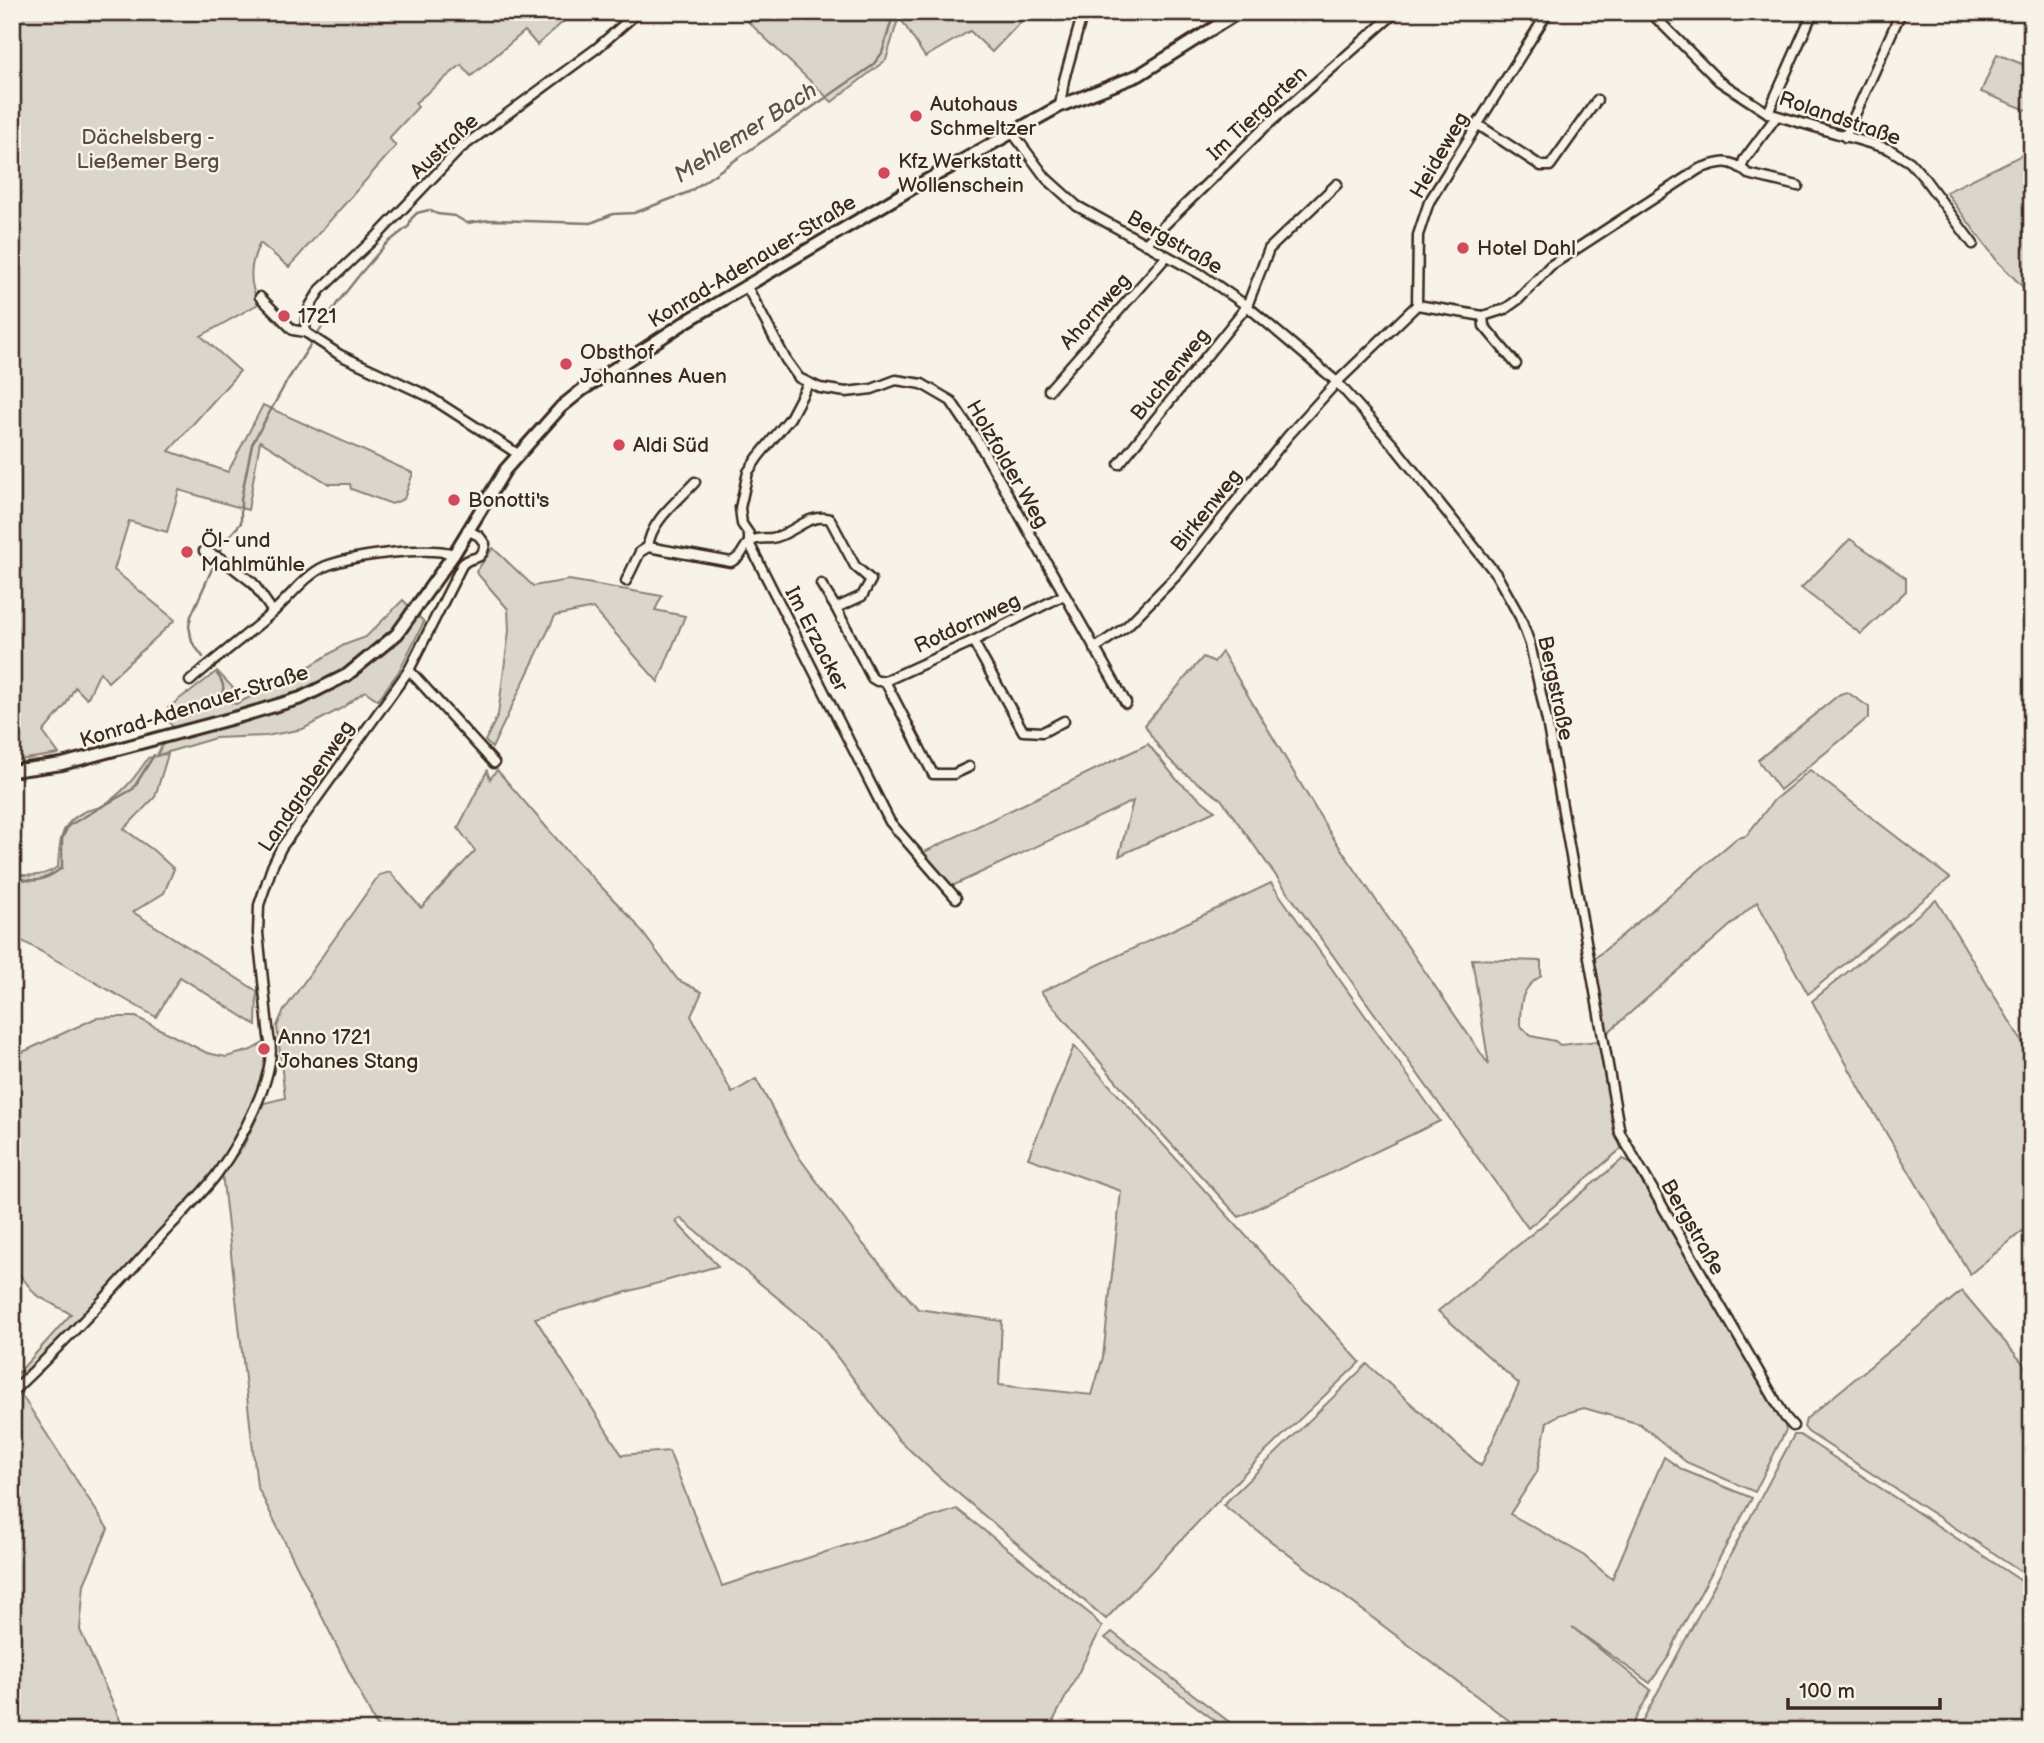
<svg xmlns="http://www.w3.org/2000/svg" width="2044" height="1743" viewBox="0 0 2044 1743" font-family="'Balsamiq Sans',sans-serif">
<style>
.green{fill:#dbd6cb;stroke:#8b8074;stroke-width:2}
.lines{fill:none;stroke-linecap:round;stroke-linejoin:round}
.stream{stroke:#84786c;stroke-width:2.5}
.street-casing{stroke:#3b2a1e;stroke-width:13}
.secondary-casing{stroke:#3b2a1e;stroke-width:16}
.street{stroke:#f7f3e8;stroke-width:8}
.secondary{stroke:#f7f3e8;stroke-width:10}
.poi-dot{fill:#d1495b;stroke:#f7f3e8;stroke-width:2.5}
.labels{text-anchor:middle;stroke-width:5;stroke-linejoin:round;paint-order:stroke}
.poi-label{font-size:21px;fill:#3b2a1e;stroke:#f7f3e8;text-anchor:start}
.street-label{font-size:21px;fill:#3b2a1e;stroke:#f7f3e8}
.park-label{font-size:21px;fill:#5b4c41;stroke:#f7f3e8}
.water-label{font-size:23px;font-style:italic;fill:#5f5145;stroke:#f7f3e8}
</style>
<rect width="100%" height="100%" fill="#f7f3e8"/>
<filter id="ink" filterUnits="userSpaceOnUse"><feTurbulence type="fractalNoise" baseFrequency=".0143" numOctaves="2"/><feDisplacementMap in="SourceGraphic" scale="14" xChannelSelector="R" yChannelSelector="G"/><feConvolveMatrix kernelMatrix="1 2 1 2 8 2 1 2 1" color-interpolation-filters="sRGB"/></filter>
<g filter="url(#ink)">
<!-- green -->
<g class="green">
<path d="M 12,12 L 574,12 L 537,45 L 525,31 L 471,76 L 461,65 L 415,103 L 418,107 L 389,138 L 396,146 L 289,267 L 260,243 C 250,262 247,285 260,303 L 201,336 L 240,371 L 169,451 L 228,472 L 263,405 L 413,473 L 404,499 L 392,504 L 351,489 L 350,484 L 329,484 L 260,441 L 248,510 L 179,490 L 167,532 L 129,521 L 114,570 L 175,620 L 108,682 L 100,672 L 87,699 L 75,687 L 65,706 L 43,732 L 59,754 L 12,761 Z"/>
<polygon points="738,12 1030,12 992,52 970,31 925,57 899,16 886,60 832,102"/>
<polygon points="1997,54 2032,68 2032,112 1981,92"/>
<polygon points="2032,150 2032,296 1998,262 1946,192"/>
<polygon points="1850,539 1906,578 1906,591 1861,634 1801,588"/>
<polygon points="493,548 533,586 569,580 662,596 655,610 685,616 658,682 593,608 555,616 492,748 485,741 498,715 509,631 508,609 476,572"/>
<path d="M 403,600 L 424,622 L 399,671 L 378,700 L 365,691 L 342,708 L 303,729 L 266,736 L 215,738 L 158,755 L 168,754 L 155,797 L 124,829 L 153,850 L 174,869 L 164,893 L 133,912 L 257,991 L 256,1025 L 180,977 L 156,1017 L 12,935 L 12,872 C 28,878 44,876 58,867 C 59,842 60,822 86,811 C 91,809 97,809 102,806 C 122,794 135,778 148,758 L 158,756 L 157,755 L 172,726 L 166,717 L 168,708 L 187,693 L 189,693 L 217,671 L 235,690 L 231,703 L 236,704 L 294,676 L 344,645 L 366,637 Z"/>
<path d="M 1222,652 L 1330,833 L 1489,1065 L 1472,959 L 1541,961 L 1541,976 C 1521,988 1520,1002 1520,1025 L 1531,1036 L 1555,1041 L 1560,1045 L 1598,1041 L 1621,1149 L 1528,1228 L 1221,799 C 1186,775 1166,764 1145,725 L 1203,657 L 1214,662 Z"/>
<polygon points="1847,692 1869,707 1869,717 1780,790 1758,760 1840,694"/>
<polygon points="1148,744 1177,780 1215,811 1119,856 1133,801 950,887 920,854"/>
<polygon points="497,770 567,851 633,920 678,980 702,992 691,1016 732,1093 756,1079 799,1157 858,1238 918,1309 1002,1321 999,1385 1092,1395 1103,1357 1121,1191 1028,1158 1074,1046 1360,1362 1257,1460 1106,1619 939,1477 899,1440 817,1330 680,1218 676,1222 718,1266 535,1318 622,1455 669,1451 722,1586 957,1509 1090,1614 1102,1627 1048,1731 379,1731 257,1486 222,1173 243,1147 264,1103 285,1098 277,1026 283,1012 379,875 390,872 421,908 475,851 458,828 487,771 490,779"/>
<polygon points="1810,770 1950,878 1808,994 1757,902 1606,1034 1593,960 1737,838 1746,836 1774,800"/>
<polygon points="1271,883 1440,1121 1239,1217 1150,1121 1041,992"/>
<polygon points="1936,900 2032,1058 2032,1223 1970,1274 1863,1094 1812,1001"/>
<polygon points="116,1017 136,1017 207,1053 226,1057 251,1050 267,1041 269,1047 260,1086 246,1124 214,1173 111,1288 12,1387 12,1380 71,1314 36,1295 12,1265 12,1057 96,1018"/>
<polygon points="1623,1159 1630,1162 1783,1419 1786,1430 1755,1492 1686,1462 1640,1424 1584,1408 1559,1415 1547,1422 1537,1472 1510,1514 1582,1554 1612,1579 1664,1457 1683,1470 1752,1498 1681,1629 1669,1656 1650,1683 1572,1627 1651,1690 1629,1731 1523,1731 1223,1505 1367,1364 1481,1466 1519,1384 1438,1311"/>
<polygon points="1962,1291 2032,1374 2032,1578 1808,1432 1804,1427 1806,1419"/>
<polygon points="19,1391 108,1529 84,1584 80,1630 125,1731 12,1731 12,1398"/>
<polygon points="1794,1435 1800,1435 2032,1588 2032,1731 1637,1731"/>
<polygon points="1112,1632 1241,1731 1229,1731 1105,1638"/>
</g>
<g class="lines">
<!-- stream -->
<g class="stream">
<polyline points="203,657 192,642 189,626 191,616 224,542 241,523 241,499 252,444 287,381 338,302 361,273 386,244 409,226 411,219 417,213 429,210 437,214 455,216 467,223 489,220 591,223 613,214 634,213 689,192 872,66 882,53 894,12"/>
<path d="M 178,716 L 219,702 C 225,690 225,684 217,674"/>
<path d="M 12,876 C 33,884 44,881 62,868 L 62,839 L 68,826 L 133,789 L 154,755"/>
</g>
<!-- street casing -->
<g class="street-casing">
<g id="street">
<polyline points="1650,12 1719,81 1768,113 1889,149 1910,162 1924,178 1973,244"/>
<polyline points="1060,106 1064,80 1083,12"/>
<polyline points="1768,113 1813,12"/>
<polyline points="1477,124 1541,166 1550,166 1597,100"/>
<polyline points="1012,132 1046,178 1077,206 1202,275 1247,306 1337,382 1394,446 1496,574 1520,617 1530,644 1547,721 1620,1133 1785,1417 1793,1426"/>
<polyline points="1845,137 1901,12"/>
<polyline points="1742,166 1744,160 1776,117"/>
<polyline points="1145,244 1265,127 1396,12"/>
<polyline points="747,287 786,360 799,378 820,388 846,392 872,389 896,380 922,384 951,401 976,438 1126,703"/>
<polyline points="260,297 293,330 305,332 340,355 428,396 518,454"/>
<path d="M 1417,305 L 1483,316 L 1505,309 L 1519,299 L 1550,266 L 1699,169 C 1721,161 1731,158 1748,174 L 1798,186"/>
<polyline points="1483,316 1484,326 1516,364"/>
<polyline points="305,332 306,319 310,306 320,290 376,237 461,148 597,48 638,12"/>
<polyline points="808,384 790,418 758,457 748,472 740,508 742,524 749,534 749,543 890,822 956,898"/>
<polyline points="1049,390 1167,256"/>
<polyline points="1119,464 1247,306 1269,249 1337,184"/>
<path d="M 695,482 C 679,500 650,521 648,547 L 731,562 C 745,555 741,549 750,542 C 757,537 764,539 772,538 C 793,535 808,512 830,519 L 855,566 L 871,580 L 862,596 L 836,608 L 872,678 L 877,681 L 885,681"/>
<polyline points="204,551 222,559 253,583 273,612"/>
<polyline points="626,581 640,552 648,547"/>
<polyline points="821,584 836,608"/>
<polyline points="973,641 1023,731 1043,732 1064,721"/>
<polyline points="1094,649 1127,626 1178,574 1288,436 1337,382 1417,305 1418,235 1429,202 1548,12"/>
<polyline points="409,670 494,763"/>
<path d="M 190,681 C 217,657 246,636 273,612 C 290,597 305,575 326,566 C 355,555 425,546 454,554"/>
<polyline points="969,767 954,774 933,774 885,681 973,641 1064,595"/>
<path d="M 12,1392 C 64,1343 113,1291 160,1237 C 179,1216 201,1196 217,1174 C 238,1145 280,1072 269,1037 L 258,933 L 259,905 L 272,867 L 281,848 L 409,670 L 462,565 C 472,553 481,565 485,544 L 479,536 L 467,530"/>
</g>
</g>
<!-- secondary casing -->
<g class="secondary-casing">
<polyline id="secondary" points="12,771 62,764 241,716 301,698 347,675 397,634 454,554 505,470 561,407 582,390 687,321 911,189 1060,106 1139,75 1239,12"/>
</g>
<!-- street -->
<use href="#street" class="street"/>
<!-- secondary -->
<use href="#secondary" class="secondary"/>
</g>
</g>
<!-- markers -->
<g class="poi-dot">
<circle cx="916" cy="116" r="7"/>
<circle cx="884" cy="173" r="7"/>
<circle cx="1463" cy="248" r="7"/>
<circle cx="284" cy="316" r="7"/>
<circle cx="566" cy="364" r="7"/>
<circle cx="619" cy="445" r="7"/>
<circle cx="454" cy="500" r="7"/>
<circle cx="187" cy="552" r="7"/>
<circle cx="264" cy="1049" r="7"/>
</g>
<g class="labels">
<!-- poi labels -->
<g class="poi-label">
<text x="930" y="111">Autohaus<tspan x="930" dy="24">Schmeltzer</tspan></text>
<text x="898" y="168">Kfz Werkstatt<tspan x="898" dy="24">Wollenschein</tspan></text>
<text x="1477" y="255">Hotel Dahl</text>
<text x="298" y="323">1721</text>
<text x="580" y="359">Obsthof<tspan x="580" dy="24">Johannes Auen</tspan></text>
<text x="633" y="452">Aldi Süd</text>
<text x="468" y="507">Bonotti's</text>
<text x="201" y="547">Öl- und<tspan x="201" dy="24">Mahlmühle</tspan></text>
<text x="278" y="1044">Anno 1721<tspan x="278" dy="24">Johanes Stang</tspan></text>
</g>
<!-- street labels -->
<g class="street-label">
<text transform="translate(1257 113) rotate(-43)" y="7">Im Tiergarten</text>
<text transform="translate(1840 118) rotate(19)" y="7">Rolandstraße</text>
<text transform="translate(444 146) rotate(-43)" y="7">Austraße</text>
<text transform="translate(1439 155) rotate(-60)" y="7">Heideweg</text>
<text transform="translate(1175 242) rotate(30)" y="7">Bergstraße</text>
<text transform="translate(752 261) rotate(-31)" y="7">Konrad-Adenauer-Straße</text>
<text transform="translate(1095 311) rotate(-48)" y="7">Ahornweg</text>
<text transform="translate(1170 374) rotate(-51)" y="7">Buchenweg</text>
<text transform="translate(1008 464) rotate(60)" y="7">Holzfolder Weg</text>
<text transform="translate(1206 510) rotate(-51)" y="7">Birkenweg</text>
<text transform="translate(967 623) rotate(-25)" y="7">Rotdornweg</text>
<text transform="translate(817 639) rotate(63)" y="7">Im Erzacker</text>
<text transform="translate(1556 688) rotate(78)" y="7">Bergstraße</text>
<text transform="translate(194 706) rotate(-17)" y="7">Konrad-Adenauer-Straße</text>
<text transform="translate(306 786) rotate(-56)" y="7">Landgrabenweg</text>
<text transform="translate(1693 1227) rotate(60)" y="7">Bergstraße</text>
</g>
<!-- park labels -->
<g class="park-label">
<text x="148" y="144">Dächelsberg -<tspan x="148" dy="24">Ließemer Berg</tspan></text>
</g>
<!-- water labels -->
<g class="water-label">
<text transform="translate(745 132) rotate(-33)" y="8">Mehlemer Bach</text>
</g>
</g>
<!-- margin -->
<rect width="2044" height="1743" fill="none" stroke="#f7f3e8" stroke-width="42"/>
<rect x="21" y="21" width="2002" height="1701" fill="none" stroke="#3b2a1e" stroke-width="2.5" filter="url(#ink)"/>
<!-- scale -->
<path d="M1788 1698v10h152v-10" fill="none" stroke="#3b2a1e" stroke-width="3.5"/>
<text x="1799" y="1698" font-size="21" fill="#3b2a1e" stroke="#f7f3e8" stroke-width="5" paint-order="stroke">100 m</text>
</svg>
